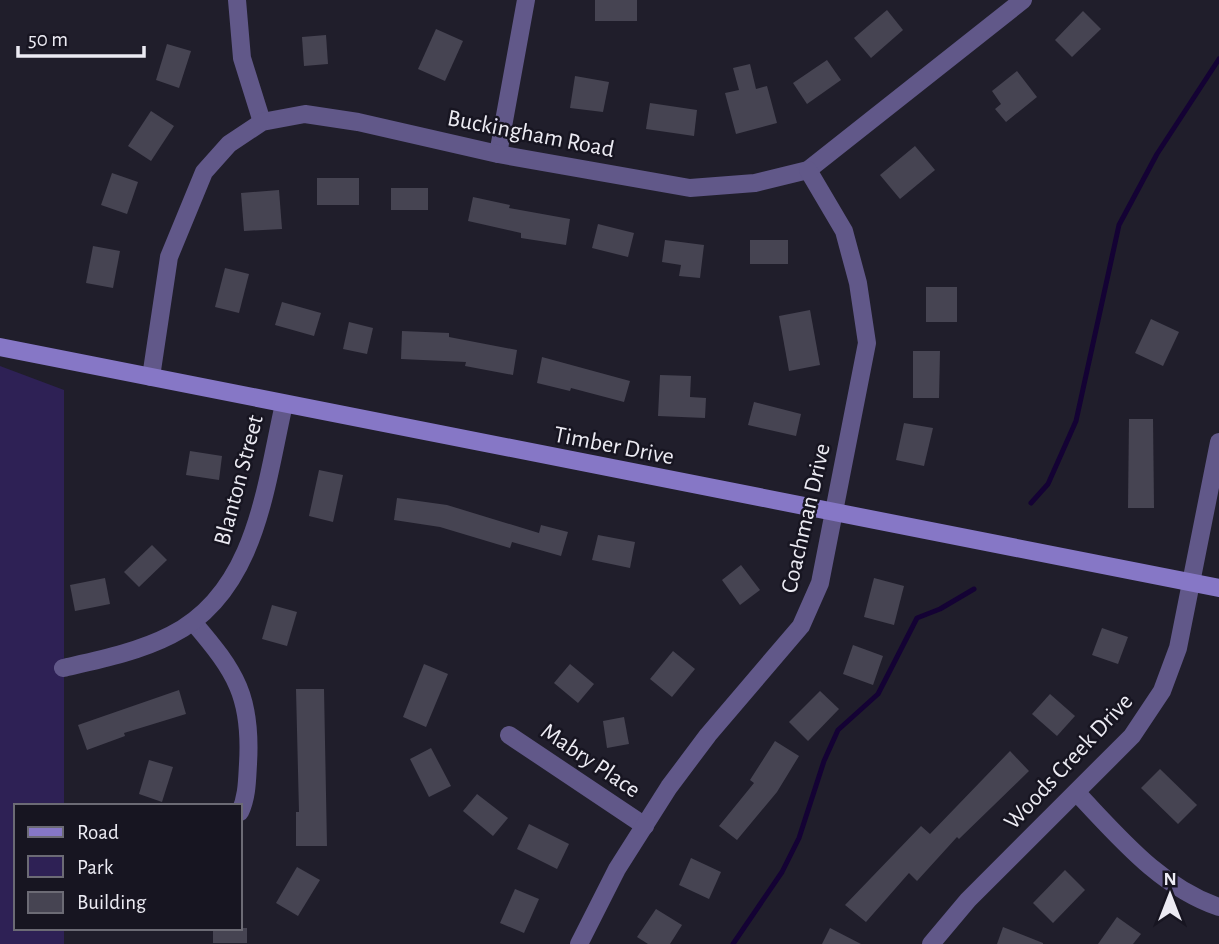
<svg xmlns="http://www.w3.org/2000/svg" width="1219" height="944" viewBox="0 0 1219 944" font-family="'Alegreya Sans',sans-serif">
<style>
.green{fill:#2e2155}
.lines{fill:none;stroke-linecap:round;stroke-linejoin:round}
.stream{stroke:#140234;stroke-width:5}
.building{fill:#464452}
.minor{stroke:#615889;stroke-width:18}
.secondary{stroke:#8677c6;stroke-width:18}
.labels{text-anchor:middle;stroke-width:5;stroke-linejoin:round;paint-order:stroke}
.street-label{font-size:24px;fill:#ecebf3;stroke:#171521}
</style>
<rect width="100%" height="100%" fill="#201e2b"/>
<!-- green -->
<polygon class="green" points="0,366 64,390 64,806 16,806 16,928 64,928 64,944 0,944"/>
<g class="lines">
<!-- stream -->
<g class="stream">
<polyline points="1031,503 1048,484 1076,421 1119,225 1157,154 1219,59"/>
<polyline points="733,944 782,872 799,838 824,761 838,730 878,694 917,618 940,609 974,589"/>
</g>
</g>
<!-- building -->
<g class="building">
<rect x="595" y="0" width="42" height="21"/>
<polygon points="887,10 903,30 871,58 854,38"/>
<polygon points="1083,11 1101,29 1072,57 1055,40"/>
<polygon points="436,29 463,41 445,81 418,69"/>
<polygon points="326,35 328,64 304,66 302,37"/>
<polygon points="167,44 191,51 179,88 156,80"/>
<polygon points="827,60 841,80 807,104 793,83"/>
<polygon points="750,64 756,89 767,86 777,123 736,134 725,93 739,90 733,68"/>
<polygon points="1017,71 1037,97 1006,122 995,109 1001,104 992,91"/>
<polygon points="575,76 609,82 603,112 570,108"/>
<polygon points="650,103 697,110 694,136 646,129"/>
<polygon points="151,111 174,126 151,161 128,146"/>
<polygon points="915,146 935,170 900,199 880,175"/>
<polygon points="112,173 138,182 127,214 101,205"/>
<rect x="317" y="178" width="42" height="27"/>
<rect x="391" y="188" width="37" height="22"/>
<polygon points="279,190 282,229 244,231 241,193"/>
<polygon points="473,197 510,205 509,208 570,219 566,245 521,238 521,233 468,221"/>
<polygon points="598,224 634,233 628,257 592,248"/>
<polygon points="665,240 704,245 700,278 679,276 681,265 662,262"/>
<rect x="750" y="240" width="38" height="24"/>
<polygon points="93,246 120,251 113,288 86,283"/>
<polygon points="225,268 249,274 239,313 215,307"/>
<rect x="926" y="287" width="31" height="35"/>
<polygon points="282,302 321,313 314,336 275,325"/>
<polygon points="810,310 820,365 789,371 779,316"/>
<polygon points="1151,319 1179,332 1163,366 1135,353"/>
<polygon points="349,322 373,328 367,354 343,349"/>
<polygon points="402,331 449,333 449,337 517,350 513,375 465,366 466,362 401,359"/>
<polygon points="913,351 940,351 939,398 913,398"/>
<polygon points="542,357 630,381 624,402 571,388 570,391 537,383"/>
<polygon points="660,375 691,376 690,397 706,398 705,418 658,416"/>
<polygon points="754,402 801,414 796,436 748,425"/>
<polygon points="1129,419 1153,419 1154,508 1128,508"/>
<polygon points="904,423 933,428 924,466 896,460"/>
<polygon points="190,451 222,456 219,480 186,475"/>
<polygon points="319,470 343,475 333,522 309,516"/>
<polygon points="397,498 447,505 539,533 541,525 568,532 561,556 512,542 510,548 440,527 394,520"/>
<polygon points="598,535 635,542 630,568 592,560"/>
<polygon points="152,545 167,560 139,587 124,572"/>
<polygon points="741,565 760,590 740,605 722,580"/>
<polygon points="105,578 110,604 75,611 70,585"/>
<polygon points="874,578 904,586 894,625 864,617"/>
<polygon points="272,605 297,612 287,646 262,639"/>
<polygon points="1102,628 1128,637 1118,664 1092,655"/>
<polygon points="853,645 883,656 873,685 843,674"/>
<polygon points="673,651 695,669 672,697 650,679"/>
<polygon points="424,664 448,674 426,727 403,717"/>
<polygon points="570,664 594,684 578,703 554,683"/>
<polygon points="296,689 324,689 327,846 296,846 296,812 299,812"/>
<polygon points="179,690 186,714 124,733 125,736 87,750 78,725"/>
<polygon points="820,691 839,709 808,741 789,722"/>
<polygon points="1050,694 1075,716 1057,736 1032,714"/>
<polygon points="624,717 629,744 607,748 603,721"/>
<polygon points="775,741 799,756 777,792 737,840 719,826 754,783 750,780"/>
<polygon points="431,748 451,786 429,797 410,759"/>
<polygon points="1010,751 1029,771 959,839 957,837 917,881 909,873 866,922 845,905 921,826 930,834"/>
<polygon points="149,760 173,767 162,802 139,794"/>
<polygon points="1160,769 1197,805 1178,824 1141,788"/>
<polygon points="477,794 508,818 493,836 463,811"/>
<polygon points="529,824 569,844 557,869 517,849"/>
<polygon points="691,858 721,872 709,899 679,885"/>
<polygon points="297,867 320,880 298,916 276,903"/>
<polygon points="1065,870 1085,890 1053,923 1033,903"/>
<polygon points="515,889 539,899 524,933 500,923"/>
<polygon points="656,909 682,925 670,944 648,944 637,937"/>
<polygon points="1117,917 1141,934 1133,944 1098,944"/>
<polygon points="1003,927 1043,943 1043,944 997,944"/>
<rect x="213" y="928" width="34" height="15"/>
<polygon points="830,928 861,944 822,944"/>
</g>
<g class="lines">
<!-- minor -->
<g class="minor">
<polyline points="237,0 242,58 262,122"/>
<polyline points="498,154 526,0"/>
<polyline points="151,377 169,257 204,172 229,144 262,122 305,114 358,122 498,154 690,188 755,183 808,170 1023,0"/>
<path d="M 193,622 C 236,672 252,697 248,764 C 247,781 247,797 240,812"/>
<path d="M 63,668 C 98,660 138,652 171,635 C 256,592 265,488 284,404"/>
<polyline points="509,735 645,826"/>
<path d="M 1077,793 C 1119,837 1160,887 1219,907"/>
<polyline points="579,944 617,869 669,787 708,735 801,626 820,583 867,343 858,283 844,231 808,170"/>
<polyline points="931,944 968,900 1132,736 1162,691 1178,648 1219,442"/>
</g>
<!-- secondary -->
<polyline class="secondary" points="0,347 1219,588"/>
</g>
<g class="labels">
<!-- street labels -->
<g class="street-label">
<text transform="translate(531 133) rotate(11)" y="8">Buckingham Road</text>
<text transform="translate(614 445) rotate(11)" y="8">Timber Drive</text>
<text transform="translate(238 480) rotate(-75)" y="8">Blanton Street</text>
<text transform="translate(805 518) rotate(-77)" y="8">Coachman Drive</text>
<text transform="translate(591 760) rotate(34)" y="8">Mabry Place</text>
<text transform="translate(1068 761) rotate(-47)" y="8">Woods Creek Drive</text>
</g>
</g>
<!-- legend -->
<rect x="14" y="804" width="228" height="126" fill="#171521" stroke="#6c6b75" stroke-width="2"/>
<rect x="28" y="827" width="35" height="10" fill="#8677c6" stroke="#6c6b75" stroke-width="2"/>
<text x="77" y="839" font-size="21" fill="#ecebf3">Road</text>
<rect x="28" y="856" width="35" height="21" fill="#2e2155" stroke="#6c6b75" stroke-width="2"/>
<text x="77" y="874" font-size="21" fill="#ecebf3">Park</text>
<rect x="28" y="892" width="35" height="21" fill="#464452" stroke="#6c6b75" stroke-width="2"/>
<text x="77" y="909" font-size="21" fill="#ecebf3">Building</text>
<!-- north arrow -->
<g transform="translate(1170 895)" stroke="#171521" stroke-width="5" paint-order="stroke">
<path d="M0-5L12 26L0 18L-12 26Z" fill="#ecebf3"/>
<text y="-10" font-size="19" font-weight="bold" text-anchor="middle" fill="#ecebf3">N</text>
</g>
<!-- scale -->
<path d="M18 46v10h126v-10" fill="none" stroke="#ecebf3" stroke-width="3.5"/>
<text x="28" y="46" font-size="21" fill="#ecebf3" stroke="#171521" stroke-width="5" paint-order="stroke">50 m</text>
</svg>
